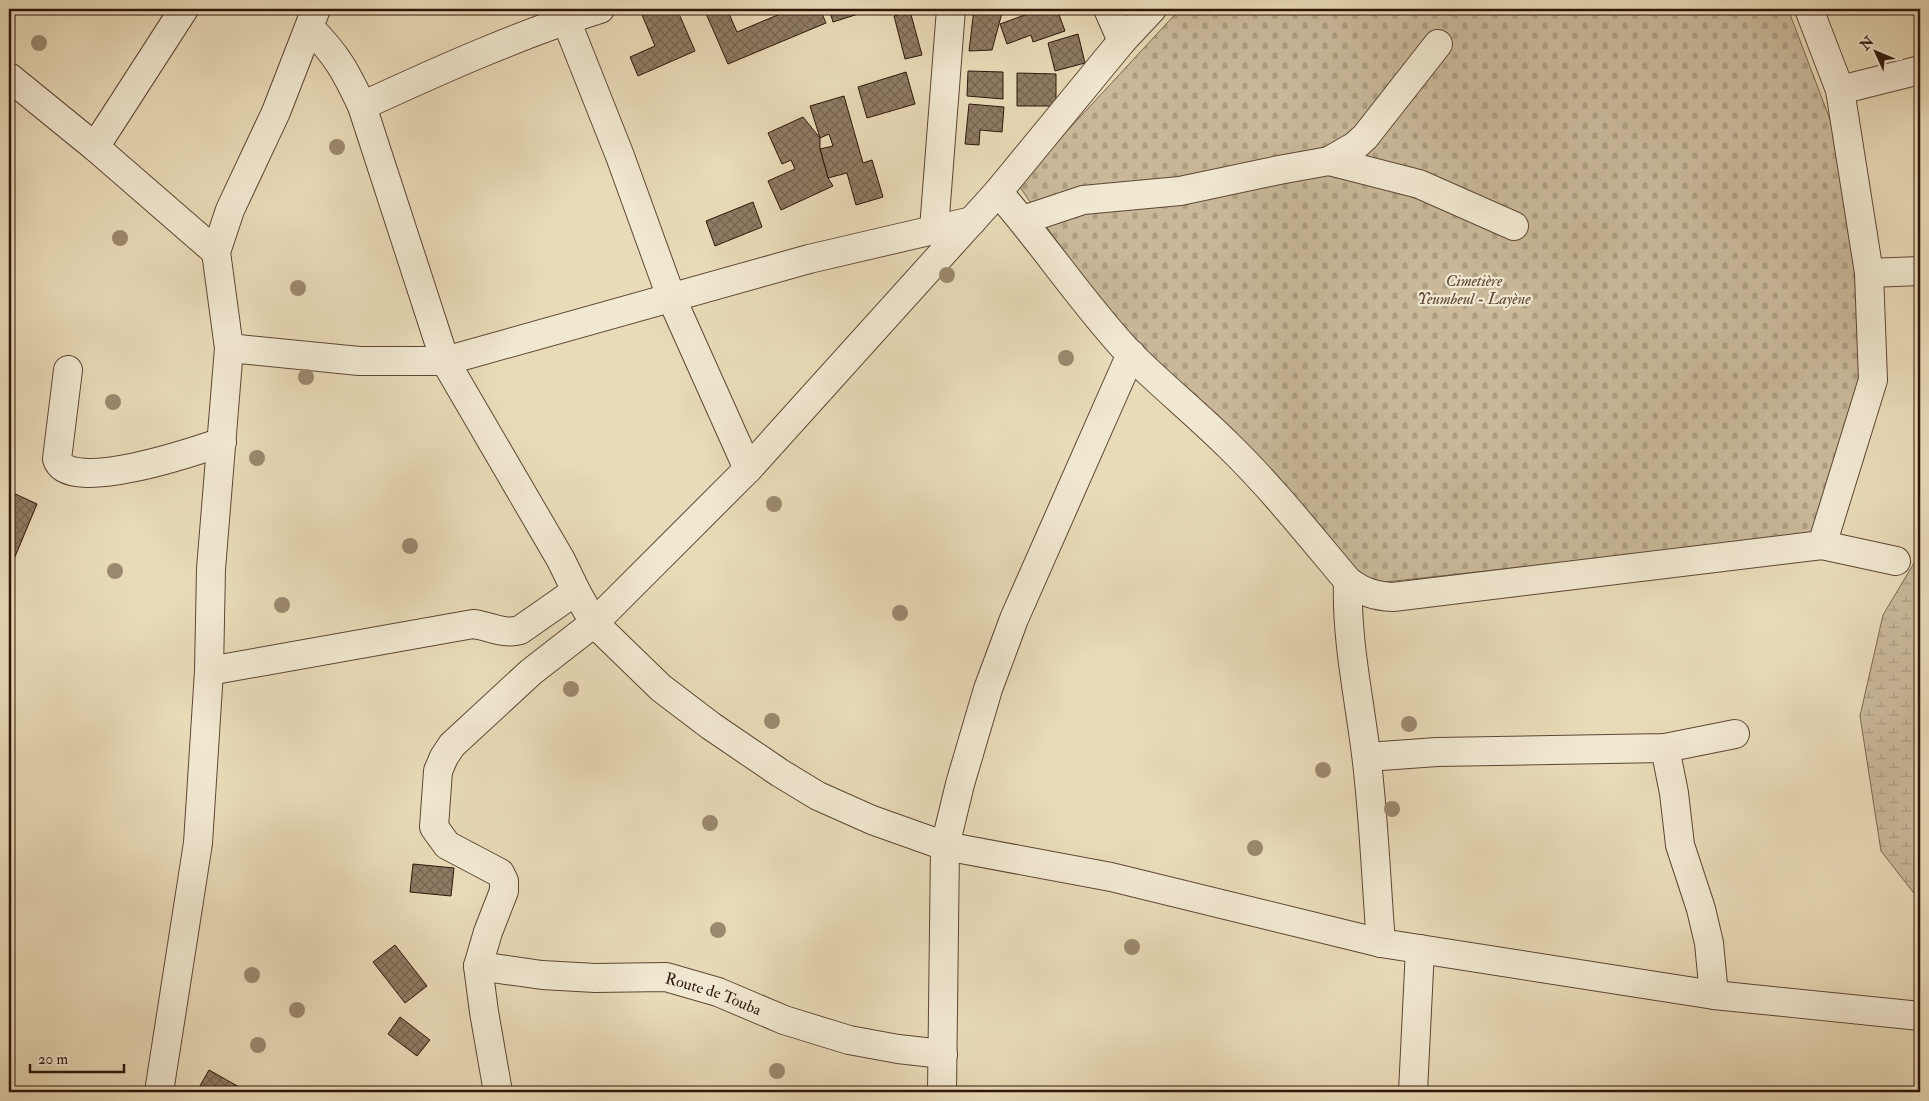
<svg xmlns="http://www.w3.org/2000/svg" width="1929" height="1101" viewBox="0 0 1929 1101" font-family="'IM FELL Double Pica',serif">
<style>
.wetland{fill:url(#wetland-marsh);stroke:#7c6752}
.cemetery{fill:url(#cemetery-stones);stroke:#7c6752}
.building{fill:url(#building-cross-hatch);stroke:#2e1509}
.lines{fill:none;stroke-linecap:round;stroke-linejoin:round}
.minor-casing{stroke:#5d4635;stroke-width:30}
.minor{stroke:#f1e8d1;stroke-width:28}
.tree{fill:#9b896f}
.labels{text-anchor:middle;stroke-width:4.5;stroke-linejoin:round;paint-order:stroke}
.park-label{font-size:16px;font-style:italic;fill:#5c4634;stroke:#f1e8d1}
.street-label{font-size:16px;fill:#2e1509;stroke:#f1e8d1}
</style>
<defs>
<pattern id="wetland-marsh" width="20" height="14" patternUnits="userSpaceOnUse" patternTransform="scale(1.25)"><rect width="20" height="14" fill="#c9b99a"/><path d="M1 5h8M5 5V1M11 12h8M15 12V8" fill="none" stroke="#ad9e83"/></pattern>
<pattern id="cemetery-stones" width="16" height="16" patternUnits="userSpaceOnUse" patternTransform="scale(1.25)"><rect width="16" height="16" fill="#c9b99a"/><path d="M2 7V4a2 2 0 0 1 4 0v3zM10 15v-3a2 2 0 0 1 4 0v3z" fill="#ad9e83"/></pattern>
<pattern id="building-cross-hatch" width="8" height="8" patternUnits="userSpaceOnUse" patternTransform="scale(1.25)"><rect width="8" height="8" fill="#8f7c64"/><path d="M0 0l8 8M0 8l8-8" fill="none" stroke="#756451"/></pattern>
</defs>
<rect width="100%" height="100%" fill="#e9dbb8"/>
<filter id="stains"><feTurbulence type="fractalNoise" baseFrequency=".004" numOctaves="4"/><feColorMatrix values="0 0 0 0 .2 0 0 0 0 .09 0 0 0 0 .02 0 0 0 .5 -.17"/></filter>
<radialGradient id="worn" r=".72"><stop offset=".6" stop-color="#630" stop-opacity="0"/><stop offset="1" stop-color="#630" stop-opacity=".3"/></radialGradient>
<!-- wetland -->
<polygon class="wetland" points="1920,553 1920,901 1881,851 1860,716 1883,615"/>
<!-- cemetery -->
<polygon class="cemetery" points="1180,9 1788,9 1847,164 1865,368 1812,535 1358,585 1131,353 1018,184"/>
<!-- building -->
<g class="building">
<polygon points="643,9 677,9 695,51 638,76 630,57 655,46 640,10"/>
<polygon points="704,9 727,9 737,32 792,9 820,9 826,23 728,64"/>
<polygon points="829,9 874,9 833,22"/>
<polygon points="974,9 1003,9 992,50 969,51"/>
<polygon points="1032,9 1057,9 1065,31 1033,42 1031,35 1007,44 1000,24 1033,12"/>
<polygon points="910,11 922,55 905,59 894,16"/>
<polygon points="1078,34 1085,63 1055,71 1048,43"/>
<polygon points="968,71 1003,72 1003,99 967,96"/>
<polygon points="906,72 915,104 867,118 858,87"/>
<polygon points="1017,73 1056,74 1056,106 1017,106"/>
<polygon points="844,96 863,163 872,160 883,197 856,205 847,173 828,178 820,149 833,146 829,134 820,138 810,106"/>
<polygon points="969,104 1004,107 1002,132 980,130 979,145 965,144"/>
<polygon points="803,117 820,138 820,149 828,178 833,186 781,210 768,181 795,169 791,160 782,164 768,133"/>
<polygon points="753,202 762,227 715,246 706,221"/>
<polygon points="9,491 37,504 9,571"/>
<polygon points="413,864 454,868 451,896 410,892"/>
<polygon points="395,945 427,986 405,1003 373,962"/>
<polygon points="400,1017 430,1040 417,1056 388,1034"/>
<polygon points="209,1070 248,1092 199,1092 197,1091"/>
</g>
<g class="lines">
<!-- minor casing -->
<g class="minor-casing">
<g id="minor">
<polyline points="1108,9 1122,41"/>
<polyline points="1809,9 1840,90 1869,273 1873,380 1822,545"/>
<polyline points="566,20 620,156 671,297 748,469"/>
<path d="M 310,28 C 337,55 346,72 362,106 L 445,361 L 561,560 L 576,591 L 594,623 L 661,688 L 711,726 L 780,773 L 818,796 L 872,820 L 945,846 L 1111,877 L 1381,943 L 1714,995 L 1920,1016"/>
<polyline points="9,77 95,147 216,252"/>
<polyline points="1840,90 1920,70"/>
<path d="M 362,106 C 440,70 518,35 600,9"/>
<polyline points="95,147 184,9"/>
<polyline points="1329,161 1419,184 1514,226"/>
<path d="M 998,192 C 1044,244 1082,303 1130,354 C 1162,386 1198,415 1230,447 C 1273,489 1310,536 1348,581 C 1363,592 1374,596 1393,597 L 1822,545 L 1896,561"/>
<polyline points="1023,220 1083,200 1180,191 1279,170 1329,161 1355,146 1365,137 1438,44"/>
<polyline points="934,229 951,9"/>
<polyline points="1869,273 1920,271"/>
<polyline points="229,348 359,361 445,361 809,259 972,221"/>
<path d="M 68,370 L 57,459 C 68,495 196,451 222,442"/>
<path d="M 1348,581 C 1346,639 1359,697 1366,754 C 1374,817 1376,881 1381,943"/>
<path d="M 209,671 L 473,624 C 490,626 503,635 520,630 L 576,591"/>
<polyline points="1665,748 1674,793 1680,845 1701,909 1709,943 1714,995"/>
<polyline points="1367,757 1437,752 1665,748 1735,734"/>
<path id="s1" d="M 478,966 L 542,975 L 595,978 L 666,977 L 718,992 L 784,1020 L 849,1040 L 898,1049 L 943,1054"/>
<polyline points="159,1092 198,843 209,671 211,569 229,348 216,252 230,210 276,112 316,9"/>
<polyline points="498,1092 484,1012 478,966 488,932 504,891 504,881 500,873 447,845 434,827 438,771 444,757 452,745 531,672 594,623 748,469 998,192 1122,41 1152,9"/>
<polyline points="942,1092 945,846 960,784 988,689 1014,619 1131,354"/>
<polyline points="1413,1092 1420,949"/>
</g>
</g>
<!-- minor -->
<use href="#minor" class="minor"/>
</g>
<!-- trees -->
<g class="tree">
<circle cx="39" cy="43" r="8"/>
<circle cx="337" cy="147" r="8"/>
<circle cx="120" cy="238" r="8"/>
<circle cx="947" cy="275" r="8"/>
<circle cx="298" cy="288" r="8"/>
<circle cx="1066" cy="358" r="8"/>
<circle cx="306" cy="377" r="8"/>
<circle cx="113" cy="402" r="8"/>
<circle cx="257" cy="458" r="8"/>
<circle cx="774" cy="504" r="8"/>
<circle cx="410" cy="546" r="8"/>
<circle cx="115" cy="571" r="8"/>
<circle cx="282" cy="605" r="8"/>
<circle cx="900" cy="613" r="8"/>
<circle cx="571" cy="689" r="8"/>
<circle cx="772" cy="721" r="8"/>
<circle cx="1409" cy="724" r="8"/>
<circle cx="1323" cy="770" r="8"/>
<circle cx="1392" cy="809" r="8"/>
<circle cx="710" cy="823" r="8"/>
<circle cx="1255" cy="848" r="8"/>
<circle cx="718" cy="930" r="8"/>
<circle cx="1132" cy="947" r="8"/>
<circle cx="252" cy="975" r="8"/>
<circle cx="297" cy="1010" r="8"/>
<circle cx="258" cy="1045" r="8"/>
<circle cx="777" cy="1071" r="8"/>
</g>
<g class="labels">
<!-- park labels -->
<g class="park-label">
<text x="1474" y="286">Cimetière<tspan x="1474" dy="18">Yeumbeul - Layène</tspan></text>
</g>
<!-- street labels -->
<g class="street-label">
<text dy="6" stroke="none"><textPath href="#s1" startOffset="239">Route de Touba</textPath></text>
</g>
</g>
<!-- margin -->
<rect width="1929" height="1101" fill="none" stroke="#e9dbb8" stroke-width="30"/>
<rect x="10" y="10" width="1909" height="1081" fill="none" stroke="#2e1509" stroke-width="2.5"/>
<rect x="15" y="15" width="1899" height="1071" fill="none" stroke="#2e1509"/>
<!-- north arrow -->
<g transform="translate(1876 52) rotate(314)" stroke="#f1e8d1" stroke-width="4" paint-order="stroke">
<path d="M0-4L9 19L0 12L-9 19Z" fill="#2e1509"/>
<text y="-8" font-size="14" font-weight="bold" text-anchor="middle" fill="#2e1509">N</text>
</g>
<!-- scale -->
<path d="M30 1064v8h94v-8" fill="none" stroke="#2e1509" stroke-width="2.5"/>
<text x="38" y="1064" font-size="15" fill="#2e1509" stroke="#f1e8d1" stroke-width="4" paint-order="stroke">20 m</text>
<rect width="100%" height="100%" filter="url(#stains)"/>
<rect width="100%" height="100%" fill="url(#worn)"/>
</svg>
